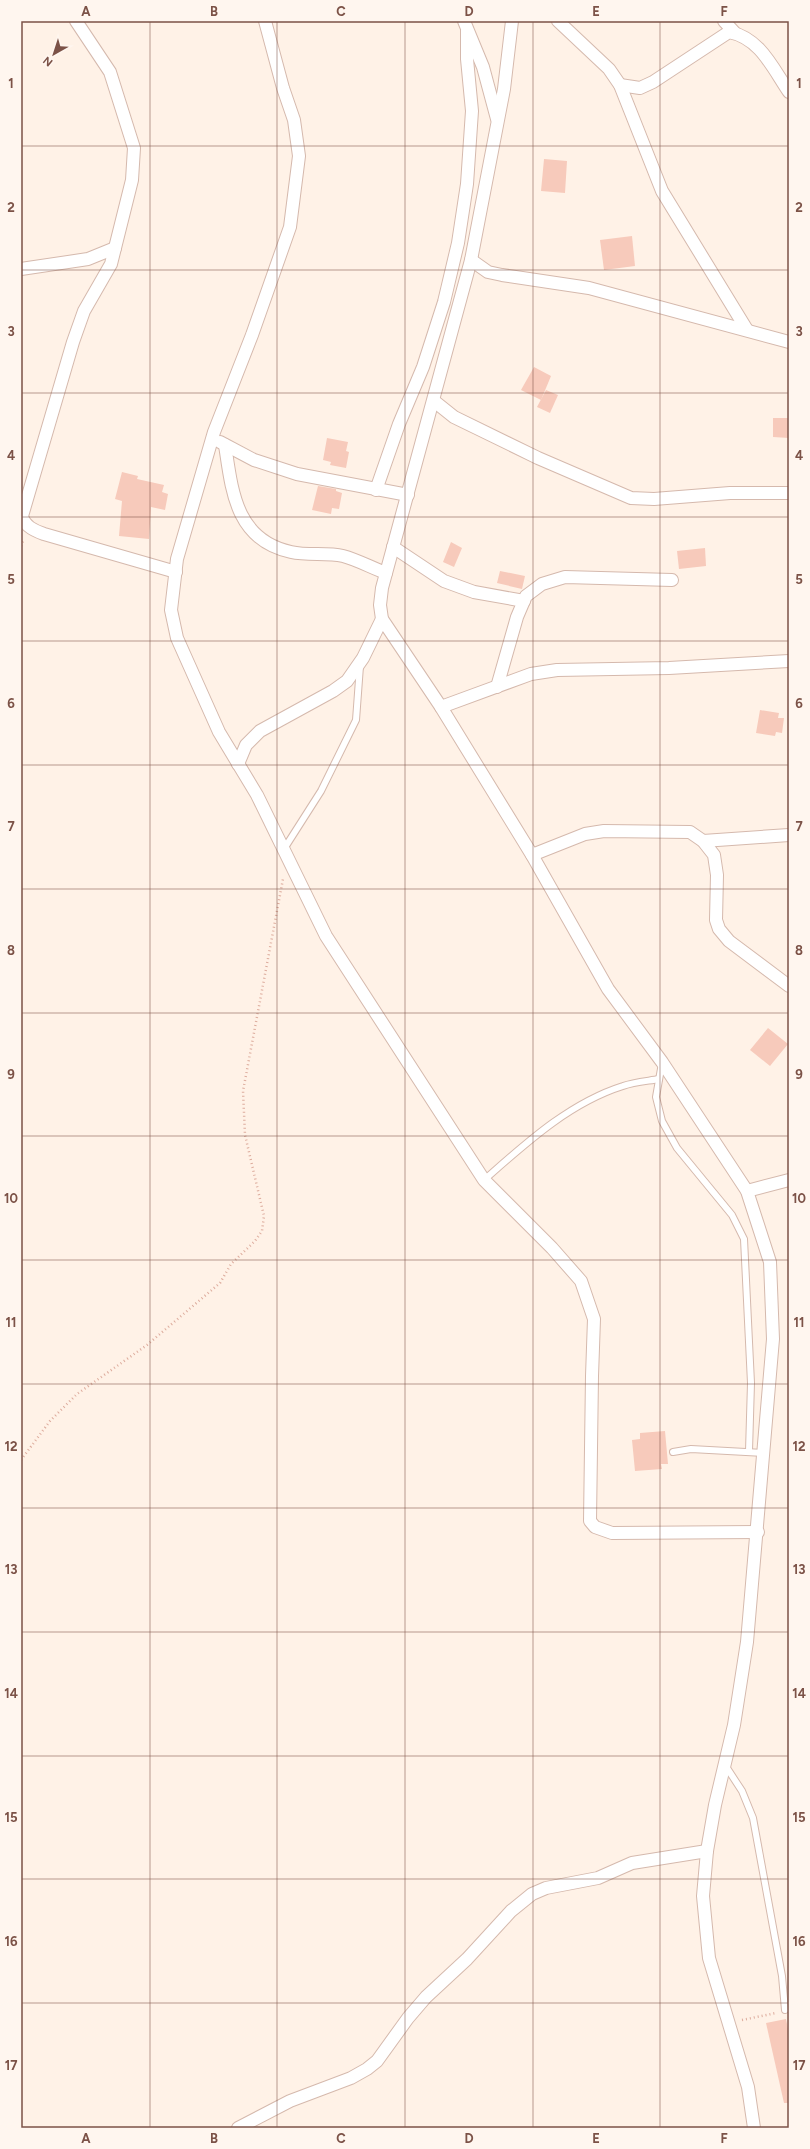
<svg xmlns="http://www.w3.org/2000/svg" width="810" height="2149" viewBox="0 0 810 2149" font-family="Figtree,sans-serif">
<style>
.building{fill:#f7cabb}
.lines{fill:none;stroke-linecap:round;stroke-linejoin:round}
.lane-casing{stroke:#d5b9ad;stroke-width:8}
.street-casing{stroke:#d5b9ad;stroke-width:14}
.path{stroke:#ddac9d;stroke-width:2.5;stroke-dasharray:1 3;stroke-linecap:butt}
.lane{stroke:#fff;stroke-width:6}
.street{stroke:#fff;stroke-width:12}
.grid{fill:none;stroke:#7c5247;stroke-width:1;stroke-opacity:0.55}
.neatline{fill:none;stroke:#7c5247;stroke-width:1.5}
.grid-label{font-size:13px;text-anchor:middle;font-weight:bold;fill:#7c5247}
</style>
<rect width="100%" height="100%" fill="#fff2e7"/>
<!-- building -->
<g class="building">
<polygon points="544,159 567,161 565,193 541,191"/>
<polygon points="632,236 635,266 604,270 600,240"/>
<polygon points="534,367 551,376 541,400 521,390"/>
<polygon points="546,390 558,395 550,413 537,407"/>
<polygon points="773,418 789,418 789,438 773,437"/>
<polygon points="327,438 348,442 346,451 349,452 346,468 330,465 331,462 323,460"/>
<polygon points="122,472 138,476 137,479 164,485 162,492 168,494 165,510 151,507 149,539 119,536 122,501 115,499"/>
<polygon points="318,486 336,489 336,491 342,493 339,509 332,508 331,514 312,510"/>
<polygon points="451,542 462,548 454,567 443,562"/>
<polygon points="705,548 706,566 679,569 677,551"/>
<polygon points="500,571 525,576 522,589 497,583"/>
<polygon points="760,710 779,713 778,718 784,718 782,733 776,732 775,736 756,733"/>
<polygon points="768,1028 788,1044 770,1066 750,1050"/>
<polygon points="665,1431 668,1464 661,1464 662,1469 635,1471 632,1440 640,1439 640,1433"/>
<polygon points="786,2019 789,2034 789,2103 784,2103 766,2023"/>
</g>
<g class="lines">
<!-- lane casing -->
<g class="lane-casing">
<g id="lane">
<polyline points="284,849 321,791 356,720 360,666"/>
<polyline points="662,1063 656,1097 662,1121 677,1148 732,1215 744,1239 751,1383 749,1451"/>
<path d="M 484,1180 C 525,1144 569,1103 623,1086 C 634,1082 648,1081 659,1079"/>
<polyline points="673,1452 691,1449 765,1453"/>
<polyline points="725,1765 742,1791 753,1818 782,1976 785,2010"/>
</g>
</g>
<!-- street casing -->
<g class="street-casing">
<g id="street">
<path d="M 76,21 L 110,72 L 134,148 L 132,180 L 111,264 L 84,311 L 73,342 L 22,516 C 24,526 35,531 44,534 L 176,572"/>
<polyline points="265,21 283,88 294,120 299,156 290,227 252,335 214,432 177,559 171,610 177,638 219,732 257,795 326,936 484,1180 552,1248 581,1281 594,1319 592,1376 590,1521 595,1527 612,1533 758,1532"/>
<polyline points="464,21 483,67 497,119"/>
<polyline points="512,21 504,89 471,260 382,588 380,605 382,619 441,707 532,855 608,989 662,1062 747,1191 770,1262 773,1339 747,1642 734,1725 715,1805 707,1851 703,1896 709,1958 748,2087 754,2128"/>
<polyline points="558,21 609,69 620,85 662,191 747,330"/>
<polyline points="724,21 735,33"/>
<path d="M 620,85 L 640,88 L 653,82 L 729,32 C 760,38 772,67 789,92"/>
<polyline points="471,260 488,272 502,275 589,288 789,342"/>
<polyline points="21,269 88,259 115,248"/>
<polyline points="434,401 454,417 538,458 631,498 654,499 730,493 789,493"/>
<polyline points="220,442 254,460 297,474 408,495"/>
<path d="M 225,445 C 232,492 236,540 291,552 C 308,556 327,552 343,556 C 358,560 372,568 386,573"/>
<polyline points="376,490 399,424 423,367 444,302 458,243 467,184 472,111 467,59 467,30"/>
<polyline points="393,547 444,581 474,592 524,601"/>
<polyline points="497,687 517,617 526,596 542,584 565,577 672,580"/>
<polyline points="441,707 531,674 557,670 669,668 789,661"/>
<polyline points="238,764 246,745 260,731 333,691 347,681 363,658 382,619"/>
<polyline points="703,841 789,835"/>
<polyline points="532,855 585,834 604,831 690,832 703,841 714,855 717,875 716,920 719,929 729,941 789,986"/>
<polyline points="747,1191 789,1180"/>
<polyline points="238,2128 290,2101 351,2078 367,2069 377,2061 408,2018 426,1997 467,1959 511,1911 532,1894 546,1888 598,1878 632,1863 707,1851"/>
</g>
</g>
<!-- path -->
<g class="path">
<polyline points="21,546 24,539"/>
<polyline points="21,1460 50,1421 77,1394 147,1345 220,1283 231,1264 255,1241 262,1231 264,1216 245,1135 243,1091 283,879"/>
<polyline points="742,2020 776,2013"/>
</g>
<!-- lane -->
<use href="#lane" class="lane"/>
<!-- street -->
<use href="#street" class="street"/>
</g>
<!-- grid -->
<path class="grid" d="M 150,21 L 150,2128M 277,21 L 277,2128M 405,21 L 405,2128M 533,21 L 533,2128M 660,21 L 660,2128M 21,146 L 789,146M 21,270 L 789,270M 21,393 L 789,393M 21,517 L 789,517M 21,641 L 789,641M 21,765 L 789,765M 21,889 L 789,889M 21,1013 L 789,1013M 21,1136 L 789,1136M 21,1260 L 789,1260M 21,1384 L 789,1384M 21,1508 L 789,1508M 21,1632 L 789,1632M 21,1756 L 789,1756M 21,1879 L 789,1879M 21,2003 L 789,2003"/>
<!-- border -->
<rect width="810" height="2149" fill="none" stroke="#fff6ef" stroke-width="44"/>
<!-- north arrow -->
<g transform="translate(54 54) rotate(219)" stroke="#fff6ef" stroke-width="3" paint-order="stroke">
<path d="M0-3L7 15L0 10L-7 15Z" fill="#7c5247"/>
<text y="-6" font-size="11" font-weight="bold" text-anchor="middle" fill="#7c5247">N</text>
</g>
<rect x="22" y="22" width="766" height="2105" class="neatline"/>
<g class="grid-label">
<text x="86" y="16">A</text>
<text x="214" y="16">B</text>
<text x="341" y="16">C</text>
<text x="469" y="16">D</text>
<text x="596" y="16">E</text>
<text x="724" y="16">F</text>
<text x="11" y="88">1</text>
<text x="799" y="88">1</text>
<text x="11" y="212">2</text>
<text x="799" y="212">2</text>
<text x="11" y="336">3</text>
<text x="799" y="336">3</text>
<text x="11" y="460">4</text>
<text x="799" y="460">4</text>
<text x="11" y="584">5</text>
<text x="799" y="584">5</text>
<text x="11" y="708">6</text>
<text x="799" y="708">6</text>
<text x="11" y="831">7</text>
<text x="799" y="831">7</text>
<text x="11" y="955">8</text>
<text x="799" y="955">8</text>
<text x="11" y="1079">9</text>
<text x="799" y="1079">9</text>
<text x="11" y="1203">10</text>
<text x="799" y="1203">10</text>
<text x="11" y="1327">11</text>
<text x="799" y="1327">11</text>
<text x="11" y="1451">12</text>
<text x="799" y="1451">12</text>
<text x="11" y="1574">13</text>
<text x="799" y="1574">13</text>
<text x="11" y="1698">14</text>
<text x="799" y="1698">14</text>
<text x="11" y="1822">15</text>
<text x="799" y="1822">15</text>
<text x="11" y="1946">16</text>
<text x="799" y="1946">16</text>
<text x="11" y="2070">17</text>
<text x="799" y="2070">17</text>
<text x="86" y="2143">A</text>
<text x="214" y="2143">B</text>
<text x="341" y="2143">C</text>
<text x="469" y="2143">D</text>
<text x="596" y="2143">E</text>
<text x="724" y="2143">F</text>
</g>
</svg>
